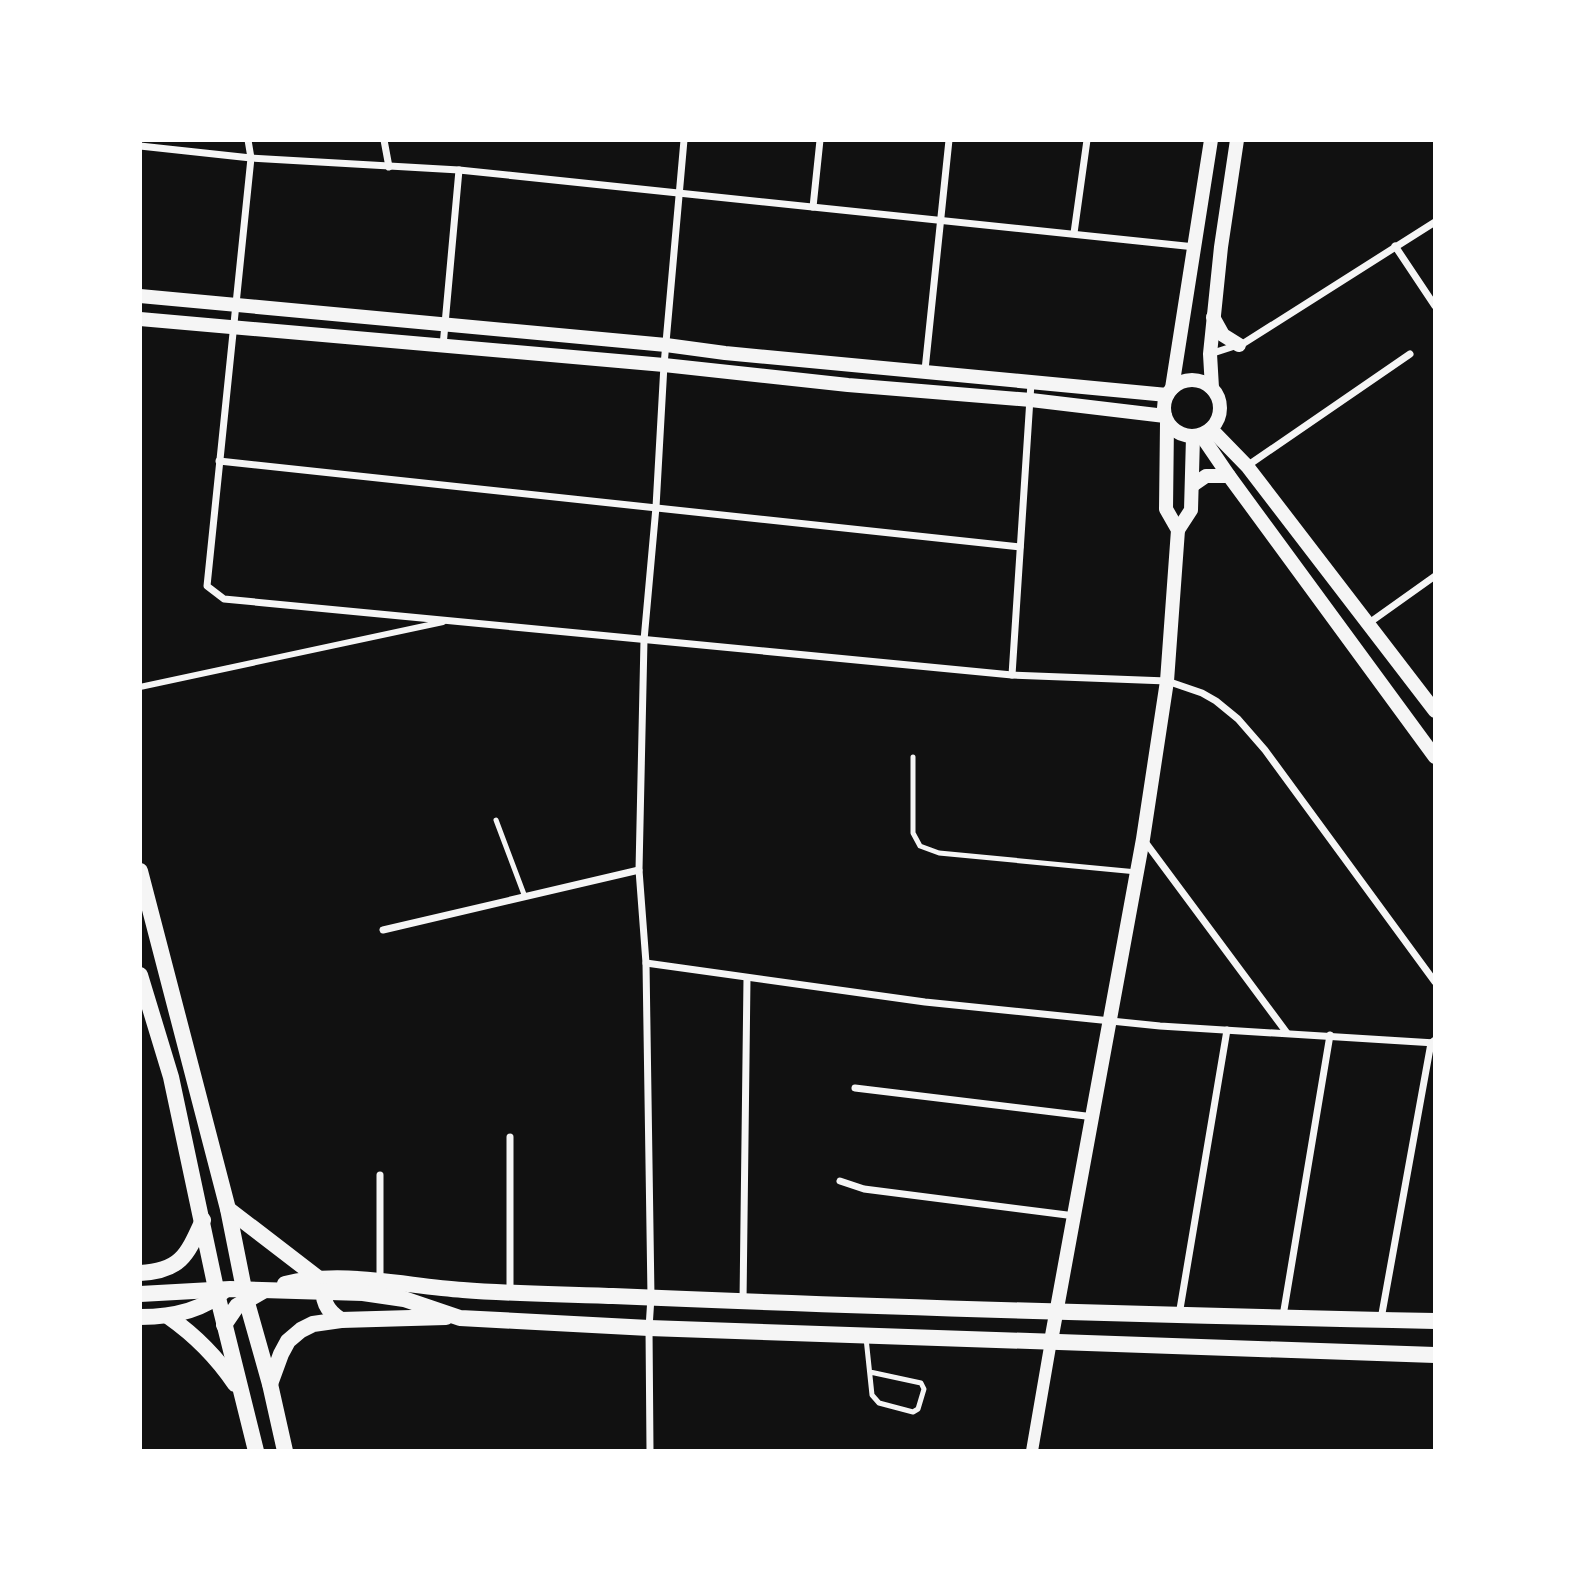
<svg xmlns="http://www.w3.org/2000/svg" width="1575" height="1591" viewBox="0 0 1575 1591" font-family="'Space Grotesk',sans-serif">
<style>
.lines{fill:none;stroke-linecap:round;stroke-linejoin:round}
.service{stroke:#f5f5f5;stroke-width:5}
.pedestrian{stroke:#f5f5f5;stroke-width:6}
.minor{stroke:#f5f5f5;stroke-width:7}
.tertiary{stroke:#f5f5f5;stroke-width:12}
.secondary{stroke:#f5f5f5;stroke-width:14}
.primary{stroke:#f5f5f5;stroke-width:16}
</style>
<rect width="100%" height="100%" fill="#111"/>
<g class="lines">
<!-- service -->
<g class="service">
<polyline points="913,757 913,833 920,846 939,853 1137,872"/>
<polyline points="496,820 525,897"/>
<polyline points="866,1338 872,1395 879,1403 913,1412 918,1409 924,1389 921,1383 870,1372"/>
</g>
<!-- pedestrian -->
<polyline class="pedestrian" points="140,687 443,622"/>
<!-- minor -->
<g class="minor">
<polyline points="248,140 251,158 207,586 224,599 1012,675 1167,681 1202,693 1216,701 1238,719 1265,750 1435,982"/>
<polyline points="384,140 389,167"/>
<polyline points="140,146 251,158 459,170 1195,247"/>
<polyline points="813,207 820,140"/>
<polyline points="1074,233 1087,140"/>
<polyline points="1395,246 1435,306"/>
<polyline points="443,346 459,170"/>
<polyline points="1210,354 1244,343 1435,222"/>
<polyline points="925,370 949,140"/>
<polyline points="219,461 1020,547"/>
<polyline points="1247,466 1410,354"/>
<polyline points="1369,623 1435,576"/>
<polyline points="1012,675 1031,383"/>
<polyline points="1143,839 1287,1033"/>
<polyline points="383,930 639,870"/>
<polyline points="646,963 925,1002 1160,1026 1435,1043"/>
<polyline points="855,1088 1094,1117"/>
<polyline points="510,1137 510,1291"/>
<polyline points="840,1181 864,1189 1075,1216"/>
<polyline points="380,1281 380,1175"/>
<polyline points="743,1302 747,978"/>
<polyline points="1179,1315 1227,1030"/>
<polyline points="1283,1316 1330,1035"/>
<polyline points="1381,1319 1431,1043 1435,1040"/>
<polyline points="650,1451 649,1328 651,1297 646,963 639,870 644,640 656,507 664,365 684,140"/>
</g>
<!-- tertiary -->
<polyline class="tertiary" points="1032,1451 1051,1341"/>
<!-- secondary -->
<g class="secondary">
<polyline points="140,296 666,345 725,353 1167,395"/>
<polyline points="1213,317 1223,335 1239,345"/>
<polyline points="140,319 664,365 848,385 1031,400 1165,416"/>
<circle cx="1192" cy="408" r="28"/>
<polyline points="1172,388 1211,140"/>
<polyline points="1212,388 1210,354 1221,247 1237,140"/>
<polyline points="1211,429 1247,466 1435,711"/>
<polyline points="1201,435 1229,476 1435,757"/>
<polyline points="1193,485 1206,476 1229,476"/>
<polyline points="1178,530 1191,510 1193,437"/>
<polyline points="1051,1341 1143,839 1167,681 1178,530 1166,509 1167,423"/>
</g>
<!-- primary -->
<g class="primary">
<polyline points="140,871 228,1209 246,1299 270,1384 285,1451"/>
<polyline points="140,975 171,1077 218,1298 256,1451"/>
<polyline points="228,1209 318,1278"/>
<path d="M 140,1273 C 181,1271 187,1255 203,1220"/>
<path d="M 327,1283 C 319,1299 328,1312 341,1320"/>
<path d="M 285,1284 C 343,1270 404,1286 463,1290 C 513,1294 563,1294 613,1296 C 887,1308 1161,1315 1435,1321"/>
<polyline points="140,1294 230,1289 363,1293 404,1299 460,1318 517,1321 649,1328 1435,1355"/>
<path d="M 140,1317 C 170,1317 202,1312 225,1290"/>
<path d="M 169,1317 C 196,1336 216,1356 235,1384"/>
<polyline points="224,1325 237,1306 263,1291"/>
<polyline points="270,1384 281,1354 288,1341 301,1330 313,1324 341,1320 446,1317"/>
</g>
</g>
<!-- border -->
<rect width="1575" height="1591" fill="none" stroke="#ffffff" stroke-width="284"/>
</svg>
